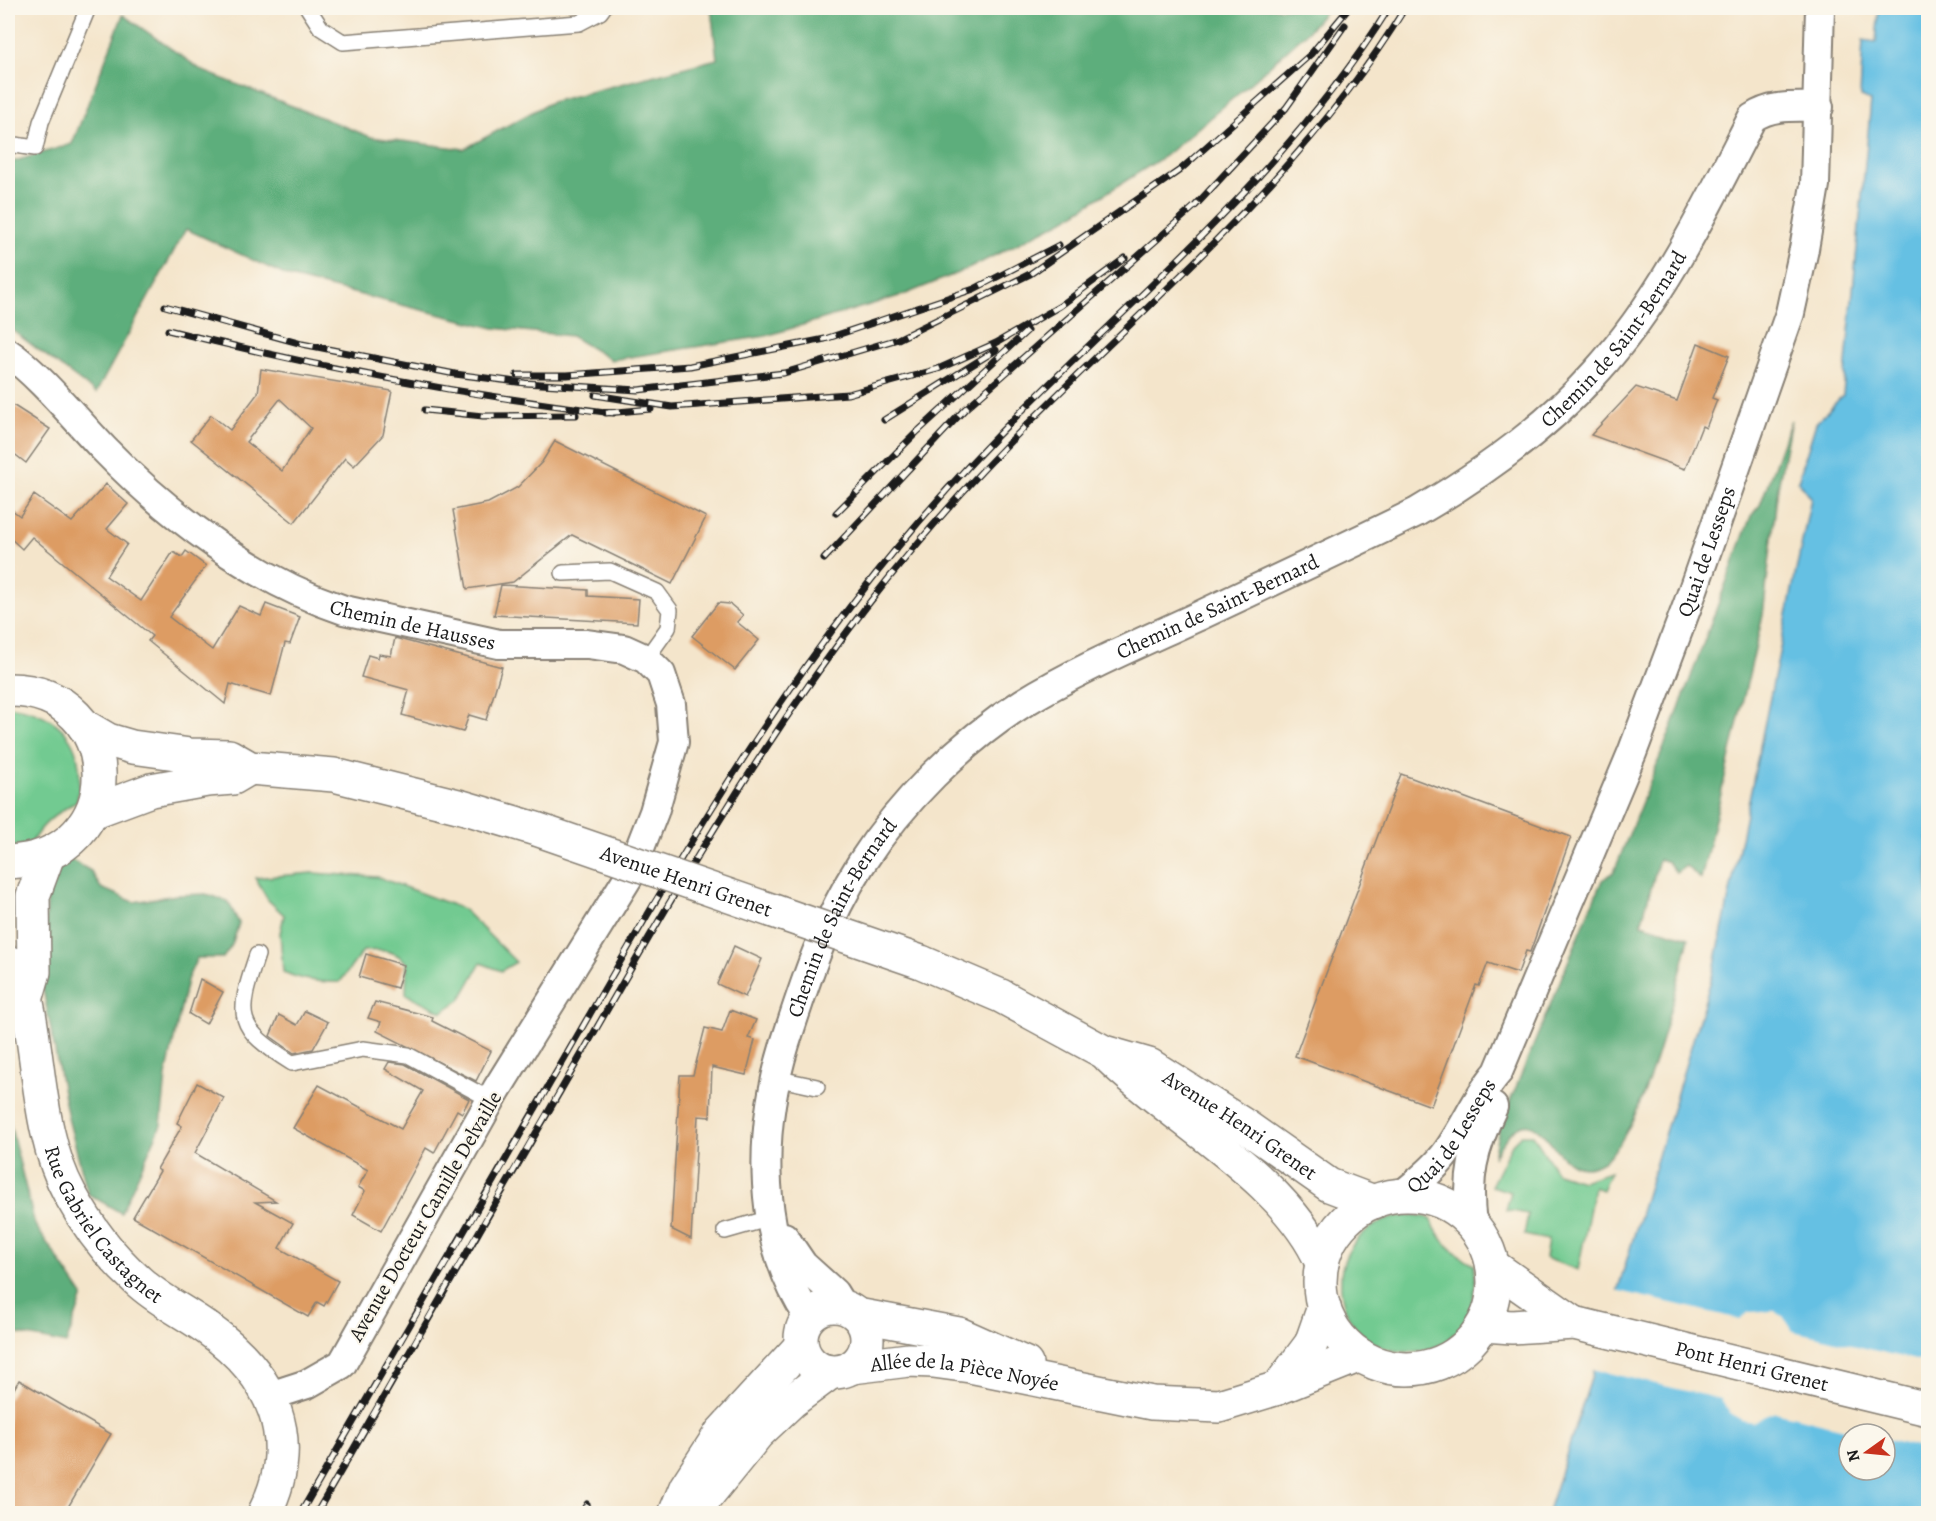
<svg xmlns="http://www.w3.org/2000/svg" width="1936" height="1521" viewBox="0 0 1936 1521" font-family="Alegreya,serif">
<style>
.green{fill:#72ca91;stroke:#477356;stroke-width:1.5}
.forest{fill:#5dae7b;stroke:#3c654c;stroke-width:1.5}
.water{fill:#65c0e3;stroke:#406e80;stroke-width:1.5;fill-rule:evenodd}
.pier{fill:#f4e5cb}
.building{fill:#dd9c64;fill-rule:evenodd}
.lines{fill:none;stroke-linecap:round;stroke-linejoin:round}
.service-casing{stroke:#888074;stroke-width:18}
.minor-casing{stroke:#888074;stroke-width:32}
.tertiary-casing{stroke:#888074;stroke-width:36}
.secondary-casing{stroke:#888074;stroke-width:36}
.primary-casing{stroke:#888074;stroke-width:36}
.service{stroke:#fff;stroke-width:15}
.minor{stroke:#fff;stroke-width:28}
.tertiary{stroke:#fff;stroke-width:33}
.secondary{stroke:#fff;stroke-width:33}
.primary{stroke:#fff;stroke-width:33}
.rail-casing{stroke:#1c1c1c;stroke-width:7}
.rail{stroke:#fbf7ec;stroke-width:4.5;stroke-dasharray:14;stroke-linecap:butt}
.primary-bridge-casing{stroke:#888074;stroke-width:36;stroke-linecap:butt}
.primary-bridge{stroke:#fff;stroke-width:33}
.labels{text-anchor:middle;stroke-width:4.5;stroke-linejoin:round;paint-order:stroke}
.street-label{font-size:21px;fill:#1c1c1c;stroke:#fbf7ec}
</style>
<rect width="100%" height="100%" fill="#fbf7ec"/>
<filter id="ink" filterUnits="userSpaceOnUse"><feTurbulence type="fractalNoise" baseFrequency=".0167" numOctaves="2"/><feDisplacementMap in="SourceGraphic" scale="12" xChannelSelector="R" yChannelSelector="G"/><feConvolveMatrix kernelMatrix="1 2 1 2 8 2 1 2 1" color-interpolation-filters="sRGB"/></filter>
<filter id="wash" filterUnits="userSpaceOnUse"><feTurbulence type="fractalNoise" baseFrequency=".008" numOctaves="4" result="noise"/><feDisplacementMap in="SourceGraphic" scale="24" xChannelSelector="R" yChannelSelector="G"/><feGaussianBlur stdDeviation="1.35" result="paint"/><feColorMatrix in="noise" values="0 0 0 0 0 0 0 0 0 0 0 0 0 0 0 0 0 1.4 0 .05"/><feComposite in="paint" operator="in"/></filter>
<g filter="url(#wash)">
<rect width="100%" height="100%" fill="#f4e5cb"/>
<!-- green -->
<g class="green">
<path d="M 8,706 C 63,713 88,745 77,801 C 57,813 41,824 30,845 L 8,847 Z"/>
<path d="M 312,873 L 378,877 L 463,909 L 516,962 L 501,971 L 481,963 L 460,1000 L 442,1012 L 406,994 L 407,963 C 394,949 382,950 363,951 L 340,982 C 320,983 301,980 283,972 L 280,933 L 284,915 L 268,900 L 255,878 Z"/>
<polygon points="1521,1135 1533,1135 1557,1173 1582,1181 1610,1172 1602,1190 1594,1187 1578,1270 1545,1258 1548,1240 1524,1235 1528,1214 1506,1210 1511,1192 1491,1186 1512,1144"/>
<path d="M 1415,1215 L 1430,1218 C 1439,1240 1453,1253 1474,1264 C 1489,1375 1348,1378 1341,1289 C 1340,1275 1342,1261 1350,1249 C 1365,1225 1388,1216 1415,1215 Z"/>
</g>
<!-- forest -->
<g class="forest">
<polygon points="711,8 1328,8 1308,31 1244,89 1165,156 1064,220 970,268 906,294 766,336 611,360 571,336 494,328 289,277 186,229 96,393 8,327 8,163 72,144 123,15 203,71 371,137 464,149 551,102 717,59"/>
<path d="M 1791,420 L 1778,487 L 1763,615 L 1701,879 L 1686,866 L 1676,873 L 1668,862 L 1659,859 L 1641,924 L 1689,938 C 1677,985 1642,1137 1603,1161 C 1548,1196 1544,1066 1493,1158 L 1499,1128 L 1602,880 L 1614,872 L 1677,714 L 1751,516 L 1760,505 Z"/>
<polygon points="70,859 91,871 101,888 134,902 176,895 206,894 228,901 239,923 232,945 223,958 197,958 187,980 166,1076 161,1125 121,1213 88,1194 68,1118 42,984 48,886 57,867"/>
<polygon points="8,1116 35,1225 83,1296 66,1344 8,1332"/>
</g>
<!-- water -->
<path class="water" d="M 1879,8 L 1928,8 L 1928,1513 L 1547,1514 L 1589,1385 L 1714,970 L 1811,498 L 1798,481 L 1816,423 L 1843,395 L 1871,101 L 1860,97 L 1863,40 L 1876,42 ZM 1849,1434 L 1885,1434 L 1885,1470 L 1849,1470 Z"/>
<!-- pier -->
<polygon class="pier" points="1615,1290 1740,1319 1749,1312 1775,1311 1784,1317 1793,1331 1928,1363 1928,1450 1885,1439 1885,1434 1865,1434 1775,1412 1753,1422 1742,1420 1731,1414 1721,1399 1591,1369"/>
<g id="blocks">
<!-- building -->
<g class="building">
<polygon points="1698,343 1729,356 1712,398 1717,400 1706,428 1702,426 1685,469 1591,435 1636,387 1677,401"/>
<path d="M 261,369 L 392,391 L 383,435 L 354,466 L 345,458 L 294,523 L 191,440 L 211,415 L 230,430 L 258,393 ZM 280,399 L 311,428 L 282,471 L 246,442 Z"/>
<polygon points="8,402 50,429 26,463 8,449"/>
<polygon points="555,441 706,517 672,584 572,535 513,582 467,589 453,510 488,503 518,487 542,462"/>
<polygon points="106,484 128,504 107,529 127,544 106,576 141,601 173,552 182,557 186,551 206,566 169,617 212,650 239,606 261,616 266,604 300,617 290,644 285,643 271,696 230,684 225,704 148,641 152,636 32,537 22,549 8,536 8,507 20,516 34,495 72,522"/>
<polygon points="501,585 588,590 588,596 639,599 637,623 494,615"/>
<polygon points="718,603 730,604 743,615 737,622 759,640 735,670 692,636"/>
<polygon points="395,638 502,667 486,720 469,715 463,732 402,715 409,690 361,677 368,655 378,658 379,654 391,656"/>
<polygon points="1401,774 1571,837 1530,952 1526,951 1518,973 1488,963 1479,986 1476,985 1431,1106 1295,1056"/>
<polygon points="734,946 762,959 745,997 717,984"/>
<polygon points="366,954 404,965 397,988 359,977"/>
<polygon points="200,979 223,992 206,1024 189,1014"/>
<polygon points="375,1002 433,1017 432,1021 491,1051 476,1081 377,1031 381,1022 368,1018"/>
<polygon points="730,1010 756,1020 748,1038 755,1040 746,1075 712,1067 710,1117 698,1116 691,1239 671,1229 680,1075 693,1075 705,1028 722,1032"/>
<polygon points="305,1011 328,1022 313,1049 294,1053 270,1036 279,1015 297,1025"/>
<polygon points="389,1062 405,1064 469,1099 462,1113 457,1110 434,1153 426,1148 381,1231 353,1215 365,1191 358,1187 368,1170 293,1128 319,1085 401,1129 423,1091 385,1069"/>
<polygon points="197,1083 224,1098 195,1153 276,1201 255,1202 293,1223 279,1248 338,1281 324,1306 317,1302 308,1317 133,1217 160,1171 157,1169 182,1126 177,1123"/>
<polygon points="19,1380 111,1434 64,1514 8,1514 8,1399"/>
</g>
</g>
</g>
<g filter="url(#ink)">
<use href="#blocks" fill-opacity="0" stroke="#888074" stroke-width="1.5"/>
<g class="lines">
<!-- service casing -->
<g class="service-casing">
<g id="service">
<polyline points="308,8 321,28 343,42 579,23 600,12 603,8"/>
<polyline points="8,144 35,148 41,122 88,8"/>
<polyline points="563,573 610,571 657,592 670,610 668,628 646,659"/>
<path d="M 257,955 C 236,1018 235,1027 292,1063 L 363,1049 L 408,1055 L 491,1100"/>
<polyline points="775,1078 817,1087"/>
<polyline points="725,1231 771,1218"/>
</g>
</g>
<!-- minor casing -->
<g class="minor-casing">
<g id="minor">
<path id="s1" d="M 8,353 C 38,373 77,421 104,449 C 170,517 254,580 344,610 L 499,644 L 587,644 L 624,649 L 646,659 L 661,674 L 671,704 L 674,742 L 654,812 L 629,876 L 497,1089 L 342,1364 L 307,1384 L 270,1396"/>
<path id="s2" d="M 1402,1195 C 1416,1183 1431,1172 1443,1157 C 1464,1131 1475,1098 1498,1072 L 1632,753 L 1688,604 L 1790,313 L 1804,249 L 1815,185 L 1820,8"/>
<path d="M 1472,1224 C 1466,1177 1473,1149 1493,1107"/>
<polyline points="784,1237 803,1265 834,1293 842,1306"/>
<path id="s3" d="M 809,1317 C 756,1238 758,1132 785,1044 C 805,982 825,920 861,864 C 901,802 960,743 1023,703 C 1080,668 1143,642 1203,614 C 1275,580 1346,547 1417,512 C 1482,474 1544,430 1595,373 C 1662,300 1707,206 1752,118 C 1772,104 1795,107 1819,107"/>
</g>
</g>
<!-- tertiary casing -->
<g class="tertiary-casing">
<g id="tertiary">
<path id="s4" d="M 8,962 C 12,977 24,989 27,1003 C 40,1065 39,1138 70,1194 C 88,1227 109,1255 137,1280 C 158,1300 185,1312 208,1329 C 272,1374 303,1439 264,1514"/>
<polyline points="26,1000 34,972 33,896 48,855"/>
</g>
</g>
<!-- secondary casing -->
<g class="secondary-casing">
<g id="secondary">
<circle cx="834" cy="1339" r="33"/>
<polyline points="857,1315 959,1334 1026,1364"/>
<path id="s5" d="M 852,1367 L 909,1360 L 933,1361 L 970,1366 L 1152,1403 L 1219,1406 L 1278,1388 L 1360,1355"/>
<polyline points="1278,1388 1311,1344 1324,1307"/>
<polyline points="675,1514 686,1487 721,1433 801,1346"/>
<polyline points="692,1514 757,1434 792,1401 831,1372"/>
</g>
</g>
<!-- primary casing -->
<g class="primary-casing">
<g id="primary">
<path d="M 8,690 C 127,689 132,858 8,862"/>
<polyline points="84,726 108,740 132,747 190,755 229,756 250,768 334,775 462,807 536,829"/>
<polyline points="92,812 151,790 207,780 233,778 250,768"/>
<path id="s6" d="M 921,962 L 1001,996 L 1104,1052 L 1149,1065 L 1245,1126 L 1329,1185 L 1374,1202"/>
<path d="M 1109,1057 C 1175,1121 1285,1178 1322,1263"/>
<circle cx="1407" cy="1282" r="87"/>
<polyline points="1493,1266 1574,1323"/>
<path id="s7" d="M 1484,1325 L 1512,1327 L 1574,1323 L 1928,1409"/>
</g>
</g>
<!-- service -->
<use href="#service" class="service"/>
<!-- minor -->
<use href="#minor" class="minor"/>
<!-- tertiary -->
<use href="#tertiary" class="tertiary"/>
<!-- secondary -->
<use href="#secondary" class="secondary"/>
<!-- primary -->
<use href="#primary" class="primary"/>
<!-- rail casing -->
<g class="rail-casing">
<g id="rail">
<polyline points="165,306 302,344 455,374 525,383 638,390 784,373 898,339 1030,274 1180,170 1311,54 1349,8"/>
<path d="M 168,330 C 315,367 463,395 613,413"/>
<polyline points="517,375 567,375 690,366 825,339 974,289 1059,245"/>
<polyline points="595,395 672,407 848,394 938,369 996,343 1060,306 1125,258"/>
<polyline points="425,410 483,416 576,415"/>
<polyline points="606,413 651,409"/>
<polyline points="884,420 996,350"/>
<polyline points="836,513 916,433 1027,331"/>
<polyline points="824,559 965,409 1195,206 1286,108 1345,25"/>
<path d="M 300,1514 C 388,1362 477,1211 564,1059 C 655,901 744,743 856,599 C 911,528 972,459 1037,396 C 1162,273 1296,158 1389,8"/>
<path d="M 316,1514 C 405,1359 494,1204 584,1050 C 671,898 759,746 866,607 C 922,535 983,467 1048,404 C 1175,279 1311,162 1405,8"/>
<polyline points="581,1514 587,1504"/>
</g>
</g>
<!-- rail -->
<use href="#rail" class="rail"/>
<!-- primary-bridge casing -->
<g class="primary-bridge-casing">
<g id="primary-bridge">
<path id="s8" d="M 536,829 L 921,962"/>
</g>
</g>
<!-- primary-bridge -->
<use href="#primary-bridge" class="primary-bridge"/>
</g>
</g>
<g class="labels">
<!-- street labels -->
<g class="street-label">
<text dy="7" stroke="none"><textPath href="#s3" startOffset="1412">Chemin de Saint-Bernard</textPath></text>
<text dy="7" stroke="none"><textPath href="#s2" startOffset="718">Quai de Lesseps</textPath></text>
<text dy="7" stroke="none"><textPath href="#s3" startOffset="926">Chemin de Saint-Bernard</textPath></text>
<text dy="7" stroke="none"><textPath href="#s1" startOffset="498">Chemin de Hausses</textPath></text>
<text dy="7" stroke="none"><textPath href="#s8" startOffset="159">Avenue Henri Grenet</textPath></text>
<text dy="7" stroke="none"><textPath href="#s3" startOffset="422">Chemin de Saint-Bernard</textPath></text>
<text dy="7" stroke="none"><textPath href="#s6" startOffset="360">Avenue Henri Grenet</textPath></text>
<text dy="7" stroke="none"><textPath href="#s2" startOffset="78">Quai de Lesseps</textPath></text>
<text transform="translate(425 1216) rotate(-60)" y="7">Avenue Docteur Camille Delvaille</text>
<text dy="7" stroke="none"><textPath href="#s4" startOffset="286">Rue Gabriel Castagnet</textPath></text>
<text dy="7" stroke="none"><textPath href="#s7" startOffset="273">Pont Henri Grenet</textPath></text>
<text dy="7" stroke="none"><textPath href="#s5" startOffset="114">Allée de la Pièce Noyée</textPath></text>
</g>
</g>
<!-- margin -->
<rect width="1936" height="1521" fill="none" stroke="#fbf7ec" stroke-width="30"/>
<!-- north arrow -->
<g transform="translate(1867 1452) rotate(255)"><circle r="28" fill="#fbf7ec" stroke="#a29f99" stroke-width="1.5"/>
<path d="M0-4.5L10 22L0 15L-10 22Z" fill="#c8321e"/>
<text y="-9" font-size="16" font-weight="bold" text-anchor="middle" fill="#1c1c1c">N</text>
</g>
</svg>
